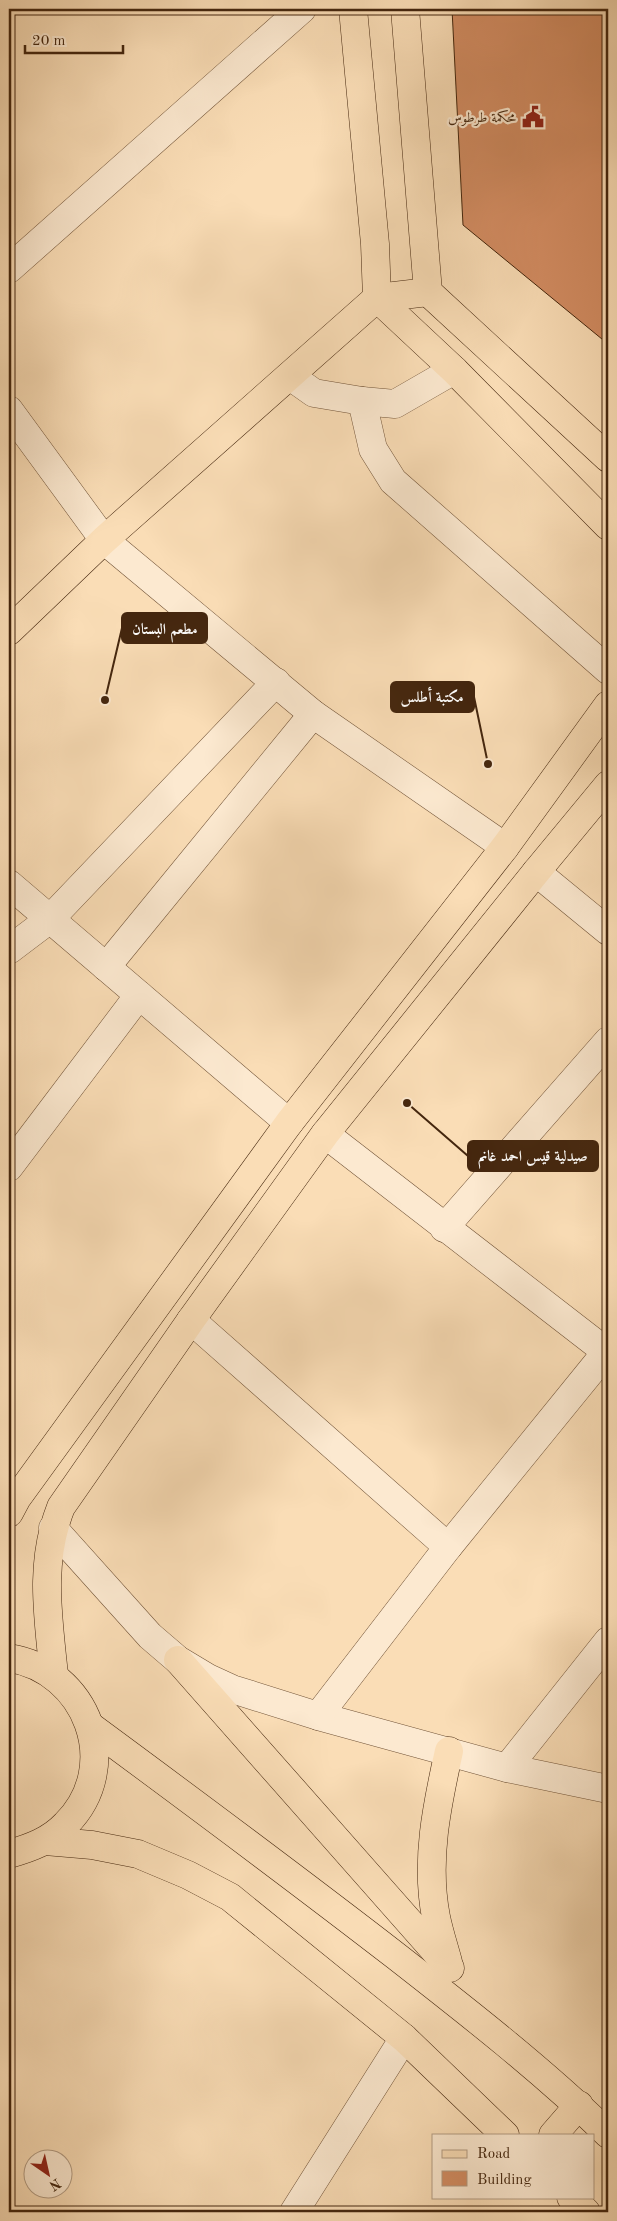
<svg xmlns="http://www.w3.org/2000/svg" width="617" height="2221" viewBox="0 0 617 2221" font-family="'Old Standard TT',Amiri,serif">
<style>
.building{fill:#d28c62;stroke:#44260e;filter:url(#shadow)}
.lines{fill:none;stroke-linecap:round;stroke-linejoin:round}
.minor-casing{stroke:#725438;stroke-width:29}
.major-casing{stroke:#44260e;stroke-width:29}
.minor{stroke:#fce9d0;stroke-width:28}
.major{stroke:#faddb6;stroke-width:28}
.labels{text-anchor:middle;stroke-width:4.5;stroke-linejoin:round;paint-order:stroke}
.poi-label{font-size:14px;fill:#44260e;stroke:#fce9d0;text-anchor:end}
.leader{fill:none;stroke:#44260e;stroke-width:2}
.callout-dot{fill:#44260e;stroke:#fce9d0;stroke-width:2}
.callout{fill:#44260e;stroke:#44260e;stroke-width:2}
.callout-label{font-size:15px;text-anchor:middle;font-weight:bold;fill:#fff}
</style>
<defs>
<filter id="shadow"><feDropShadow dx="4.5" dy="-4.5" stdDeviation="2.5" flood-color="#0004"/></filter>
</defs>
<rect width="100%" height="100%" fill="#faddb6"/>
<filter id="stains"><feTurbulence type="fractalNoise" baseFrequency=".004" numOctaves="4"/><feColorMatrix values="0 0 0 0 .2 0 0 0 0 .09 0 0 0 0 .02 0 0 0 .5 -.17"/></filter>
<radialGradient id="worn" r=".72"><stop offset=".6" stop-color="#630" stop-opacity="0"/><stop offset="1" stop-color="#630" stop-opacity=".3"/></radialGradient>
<!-- building -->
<polygon class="building" points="452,9 608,9 608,344 463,225"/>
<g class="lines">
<!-- minor casing -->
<g class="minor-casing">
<g id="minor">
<polyline points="9,269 302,9"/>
<polyline points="290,376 314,393 362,401 395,404 454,370"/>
<polyline points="362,401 373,449 393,481 608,670"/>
<polyline points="9,410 104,540 313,714 505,847"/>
<polyline points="536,872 608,931"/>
<polyline points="9,884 289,1123"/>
<polyline points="9,950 50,919 276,682"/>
<polyline points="106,967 313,714"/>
<polyline points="325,1134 608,1353"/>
<polyline points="9,1167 139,995"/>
<polyline points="444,1228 608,1041"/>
<polyline points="191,1320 448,1547"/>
<polyline points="53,1528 150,1636 178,1660 208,1678 232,1689 318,1716 507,1768 608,1789"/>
<polyline points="318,1716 448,1547 608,1350"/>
<polyline points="507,1768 608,1641"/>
<polyline points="294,2212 404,2038"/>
</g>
</g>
<!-- major casing -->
<g class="major-casing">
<g id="major">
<polyline points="353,9 375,244 377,298 454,370 608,526"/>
<polyline points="405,9 428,292 608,458"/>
<polyline points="9,631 104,540 377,298 428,292"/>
<polyline points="9,1513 17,1498 289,1123 505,847 608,705"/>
<path d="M 9,1658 C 87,1670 124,1766 66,1824 C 50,1841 30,1848 9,1854"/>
<polyline points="178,1660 450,1968"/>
<path d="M 54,1675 C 48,1616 39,1563 61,1507 L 191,1320 L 325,1134 L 536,872 L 608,785"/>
<path d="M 90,1726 C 193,1802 295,1878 396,1956 C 469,2013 542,2070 608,2134"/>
<polyline points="45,1841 92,1845 138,1854 188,1875 230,1897 404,2038 505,2135"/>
<path d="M 448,1962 C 444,1947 439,1932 436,1917 C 425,1861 437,1805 449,1751"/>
<polyline points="553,2135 579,2105"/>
<polyline points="571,2197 586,2212"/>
</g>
</g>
<!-- minor -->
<use href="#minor" class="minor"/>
<!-- major -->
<use href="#major" class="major"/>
</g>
<!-- icons -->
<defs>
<g id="civic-bare" transform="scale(1.725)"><path d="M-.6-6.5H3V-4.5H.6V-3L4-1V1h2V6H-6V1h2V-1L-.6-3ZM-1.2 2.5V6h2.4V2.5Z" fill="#8f2418" stroke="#fce9d0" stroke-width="2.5" paint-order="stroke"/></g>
</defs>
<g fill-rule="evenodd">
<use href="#civic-bare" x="533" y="117"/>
</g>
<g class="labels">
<!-- poi labels -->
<g class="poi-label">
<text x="516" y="122">محكمة طرطوس</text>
</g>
</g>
<!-- callouts -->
<path class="leader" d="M105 700L122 628M488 764L474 697M407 1103L468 1156"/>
<g class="callout-dot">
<circle cx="105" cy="700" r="5"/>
<circle cx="488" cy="764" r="5"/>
<circle cx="407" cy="1103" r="5"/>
</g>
<g class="callout">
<rect x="122" y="613" width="85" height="30" rx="5"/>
<rect x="391" y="682" width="83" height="30" rx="5"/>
<rect x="468" y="1141" width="130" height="30" rx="5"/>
</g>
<g class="callout-label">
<text x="165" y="634">مطعم البستان</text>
<text x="432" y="702">مكتبة أطلس</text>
<text x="533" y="1161">صيدلية قيس احمد غانم</text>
</g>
<!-- margin -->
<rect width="617" height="2221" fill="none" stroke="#faddb6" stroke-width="30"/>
<rect x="10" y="10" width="597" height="2201" fill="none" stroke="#44260e" stroke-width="2.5"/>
<rect x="15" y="15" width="587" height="2191" fill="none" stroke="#44260e"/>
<!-- legend -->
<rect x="432" y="2134" width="162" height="65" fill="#fce9d0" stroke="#b29b82"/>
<rect x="442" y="2150" width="25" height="8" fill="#faddb6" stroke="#b29b82"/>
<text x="477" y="2158" font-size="15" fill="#44260e">Road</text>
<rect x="442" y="2171" width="25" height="15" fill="#d28c62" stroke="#b29b82"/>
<text x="477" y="2184" font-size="15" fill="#44260e">Building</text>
<!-- north arrow -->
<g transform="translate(48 2174) rotate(146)"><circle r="24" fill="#fce9d0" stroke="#b29b82"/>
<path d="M0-4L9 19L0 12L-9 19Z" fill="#8f2418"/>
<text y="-8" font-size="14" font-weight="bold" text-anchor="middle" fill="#44260e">N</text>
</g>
<!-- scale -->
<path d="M25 45v8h98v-8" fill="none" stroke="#44260e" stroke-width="2.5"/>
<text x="32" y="45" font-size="15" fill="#44260e" stroke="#fce9d0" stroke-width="4" paint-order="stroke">20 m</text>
<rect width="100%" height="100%" filter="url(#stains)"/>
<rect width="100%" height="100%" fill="url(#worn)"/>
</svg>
